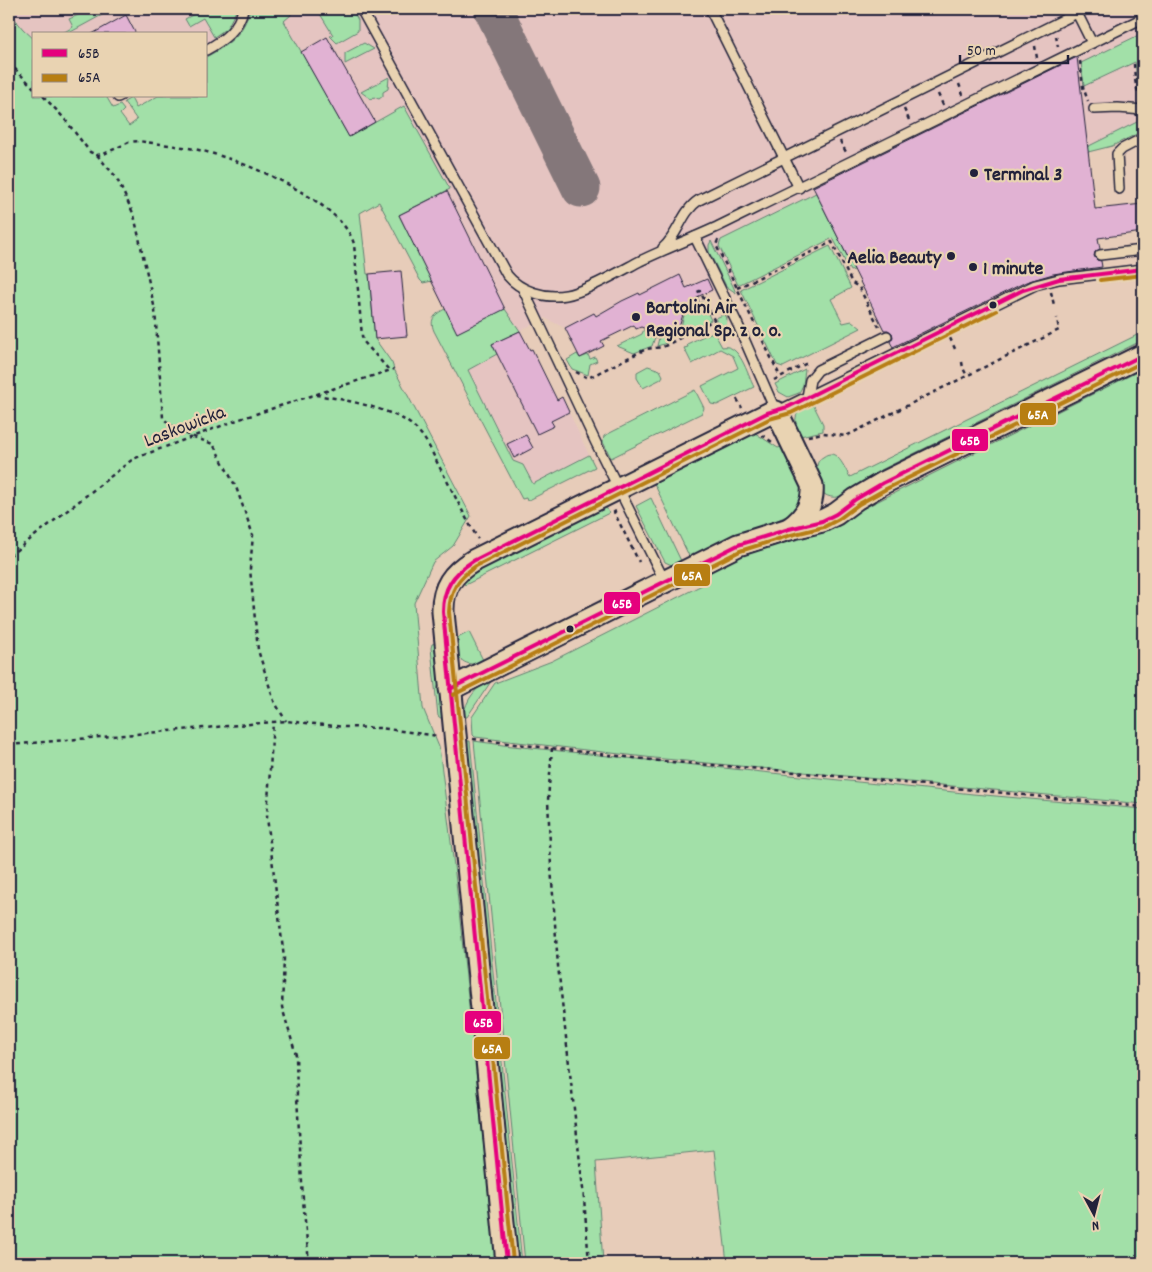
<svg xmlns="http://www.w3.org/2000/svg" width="1152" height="1272" viewBox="0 0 1152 1272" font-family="Dekko,sans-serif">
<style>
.built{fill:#e5c4c1}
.green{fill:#a2e0a8;stroke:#628172}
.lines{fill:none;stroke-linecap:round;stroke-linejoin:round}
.taxiway{stroke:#84777a;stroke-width:39}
.building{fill:#e1b2d3;stroke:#22223b}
.service-casing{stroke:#22223b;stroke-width:12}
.tertiary-casing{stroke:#22223b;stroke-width:25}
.path{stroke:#22223b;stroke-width:2.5;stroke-dasharray:4 4;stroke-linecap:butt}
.service{stroke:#e9d3b2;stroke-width:9}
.tertiary{stroke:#e9d3b2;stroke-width:21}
.bus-1-casing{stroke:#e9d3b2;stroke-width:8}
.bus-2-casing{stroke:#e9d3b2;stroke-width:8}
.bus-1{stroke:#e5007d;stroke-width:4}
.bus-2{stroke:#b77e12;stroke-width:4}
.poi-dot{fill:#22223b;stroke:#e9d3b2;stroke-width:2}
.labels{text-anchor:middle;stroke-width:4.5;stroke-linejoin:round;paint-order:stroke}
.poi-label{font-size:20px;font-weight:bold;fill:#22223b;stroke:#e9d3b2;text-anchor:start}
.street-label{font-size:20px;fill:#22223b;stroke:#e9d3b2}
.line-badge{stroke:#e9d3b2;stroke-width:2}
.badge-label{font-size:14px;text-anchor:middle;font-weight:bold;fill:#fff}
</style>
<rect width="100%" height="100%" fill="#e7ccb9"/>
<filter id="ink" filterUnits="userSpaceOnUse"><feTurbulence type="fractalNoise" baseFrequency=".02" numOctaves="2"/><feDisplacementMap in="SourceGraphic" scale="10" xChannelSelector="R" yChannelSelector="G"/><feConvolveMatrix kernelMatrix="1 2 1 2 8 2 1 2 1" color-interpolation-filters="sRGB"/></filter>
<g filter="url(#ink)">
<!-- built -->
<polygon class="built" points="9,9 1143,9 1143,122 1088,150 879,321 835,232 708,294 702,281 692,286 699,302 684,311 677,334 670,338 641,327 636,329 634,325 602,341 604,346 580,358 565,328 545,318 521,330 530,350 532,349 557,399 562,397 589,455 533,484 523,465 513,461 441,316 445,309 430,278 299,54 206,90 206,34 34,34 34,57 9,21"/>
<!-- green -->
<g class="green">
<polygon points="92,9 113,9 67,34 61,34 73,27 69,19"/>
<polygon points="197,9 237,9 227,28 214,37 203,18 189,26 185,19 198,12"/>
<path d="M 250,9 L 291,9 L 291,15 L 284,21 L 349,137 L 404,106 L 450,189 L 399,215 L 432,281 L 423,283 L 420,280 L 379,202 L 360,213 L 367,274 L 369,274 L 375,339 L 392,363 L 394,369 L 471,516 L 453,546 L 433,562 L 414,603 L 423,708 L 439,747 L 456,882 L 496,1263 L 9,1263 L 9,12 L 23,29 L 34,39 L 34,96 L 106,96 L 113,108 L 120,105 L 124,110 L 120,114 L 129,126 L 137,120 L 124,102 L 131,98 L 136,108 L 158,96 L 206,96 L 206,57 C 228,45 244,34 250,9 Z"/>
<polygon points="317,9 352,9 358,20 358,31 337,43 330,36 333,35"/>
<path d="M 1143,33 L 1143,96 C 1135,89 1137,72 1135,62 L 1084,86 L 1081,63 Z"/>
<polygon points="364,43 374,49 345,64 345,53"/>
<polygon points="389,77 388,89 383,92 383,96 379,99 374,97 371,99 361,92"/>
<polygon points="1143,119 1143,131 1112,146 1088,152 1087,147"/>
<polygon points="816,193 854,270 850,271 833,238 738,285 719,246 721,240"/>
<polygon points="711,241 733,286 736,293 726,286 709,252 709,245"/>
<polygon points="830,246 851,288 831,299 843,323 852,321 861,328 783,367 777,365 741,290"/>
<polygon points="702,302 711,320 683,335 680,330 685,312"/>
<path d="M 445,309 L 505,309 L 520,331 L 492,344 L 497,354 L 468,370 L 513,461 L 523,465 L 533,484 L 589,455 L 595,467 L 527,501 L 526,498 L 522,499 L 434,331 C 429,319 435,314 445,309 Z"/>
<path d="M 725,314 L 727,319 L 726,328 L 716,336 L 722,347 C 740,343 747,374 754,387 L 717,405 L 711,404 L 702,386 L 738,368 L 733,356 L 720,349 L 692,364 L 684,348 L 688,347 L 687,344 L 710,333 L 716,333 L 716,318 Z"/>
<polygon points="644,329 668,338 667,343 657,346 659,338 655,337 652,346 634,353 617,346 642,334"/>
<path d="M 1143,332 L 1143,340 L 877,472 C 863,482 842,506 824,494 C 823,485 817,474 817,467 C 817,463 819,459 823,457 C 837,446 844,468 850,477 Z"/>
<polygon points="577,354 580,358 588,355 590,359 595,357 597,361 590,364 588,375 572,369 567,360"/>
<polygon points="648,366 660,370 663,376 661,379 643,388 637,378 637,372"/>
<polygon points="805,369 803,385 799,393 788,397 779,392 775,384"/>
<polygon points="1143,369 1143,804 654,758 475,737 473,735 472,717 495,683 552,661 702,585 697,574 740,553 800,537 824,528"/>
<polygon points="695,390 704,408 702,413 611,458 603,442 604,436"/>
<path d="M 812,402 L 823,424 L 823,431 L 800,436 C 792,418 795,410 812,402 Z"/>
<polygon points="752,431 778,448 783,446 802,484 803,497 795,512 691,560 653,481"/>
<polygon points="651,498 682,563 674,566 665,562 636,506"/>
<polygon points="605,505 609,513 465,585 461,579 465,576"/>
<path d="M 469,632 L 484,662 C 464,668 457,660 454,640 Z"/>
<polygon points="437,643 444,719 442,719 438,716 431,648 432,644"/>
<path d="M 492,678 L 492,680 L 467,717 L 463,717 C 466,699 476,687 492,678 Z"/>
<polygon points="464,741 470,741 522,1263 516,1263"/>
<polygon points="474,741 503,745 973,794 1143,809 1143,1263 727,1263 714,1150 596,1162 603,1263 525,1263"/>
</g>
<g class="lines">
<!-- taxiway -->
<polyline class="taxiway" points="493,9 581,188"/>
</g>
<!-- building -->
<g class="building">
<polygon points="126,15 136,34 92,34"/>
<polygon points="327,37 375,122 349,137 301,52"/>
<polygon points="1077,57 1095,209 1143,204 1143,232 1098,238 1100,249 1095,252 1094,256 1097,260 1101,261 1102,267 1053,274 1026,282 893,347 890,342 893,337 892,333 888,330 884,330 813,187"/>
<polygon points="447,191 505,309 457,333 399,215"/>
<polygon points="401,271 407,336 375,339 369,274"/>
<polygon points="680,275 686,288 707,279 712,290 697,297 699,302 684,311 677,334 670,338 641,327 636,329 634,325 601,341 604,346 580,358 565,328 594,313 596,316 622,301 639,293 640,295"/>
<polygon points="520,331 530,350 532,349 557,400 562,397 569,412 551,421 554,426 537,434 492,344"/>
<polygon points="526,435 533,448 514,458 507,444"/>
</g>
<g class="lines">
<!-- service casing -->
<g class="service-casing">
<g id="service">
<path d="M 361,9 L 507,275 C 520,291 545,299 566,295 C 585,292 621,271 640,261 C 665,249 691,239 717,227 L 1143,18"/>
<polyline points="710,9 799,188"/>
<polyline points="1077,13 1092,43"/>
<path d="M 206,50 C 224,40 239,29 243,9"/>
<polyline points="118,97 120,96"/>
<polyline points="1094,109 1118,108 1143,110"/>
<polyline points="1119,189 1117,154 1122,149 1143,138"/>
<polyline points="695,237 738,325 776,412 1035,285 1059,279 1143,269"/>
<path d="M 663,248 C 679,234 681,212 699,200 L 1085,9"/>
<polyline points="1100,255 1143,250"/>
<polyline points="523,289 596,443 665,582"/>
<polyline points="807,397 810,380 818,370 887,336"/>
</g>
</g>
<!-- tertiary casing -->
<g class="tertiary-casing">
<g id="tertiary">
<polyline points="450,689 738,545 789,529 822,521 836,514 856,499 883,483 1143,355"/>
<path d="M 507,1263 L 443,612 C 442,587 453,573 473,561 L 772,412 L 776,412 L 778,414 L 812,485 C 814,504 805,518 789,529"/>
</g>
</g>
<!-- path -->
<g class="path">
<polyline points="1056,36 1058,47"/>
<polyline points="1035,46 1037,58"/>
<polyline points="1080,61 1083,87 1088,101"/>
<polyline points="9,63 34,88"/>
<path d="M 1134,64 C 1135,75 1134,91 1143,98"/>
<polyline points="959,84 963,95"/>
<polyline points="938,94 943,105"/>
<path d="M 43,96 L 63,117 L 90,152 L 97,155 L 104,154 L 129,142 L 139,141 C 162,145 188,146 210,153 C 249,163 343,203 354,244 L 362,336 L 363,341 L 389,370"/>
<polyline points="904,109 909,120"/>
<polyline points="840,141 846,152"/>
<path d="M 97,155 L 116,177 L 134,215 L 155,310 L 163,418 C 176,432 196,438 213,444 L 236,487 L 253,535 L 250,569 L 258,650 L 274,701 L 286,721"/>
<polyline points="718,240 716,245 780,376"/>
<polyline points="737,288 832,242 852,283 859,287 879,327"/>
<polyline points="1051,292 1054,305"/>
<polyline points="950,338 956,351"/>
<polyline points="962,362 963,368 967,376"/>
<polyline points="576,372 588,378 646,349 663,347 714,320 700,291 695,293"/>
<polyline points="774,380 809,362"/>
<path d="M 316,395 C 342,399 398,409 416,429 C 427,439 433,455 440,468 C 453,491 464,516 478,539"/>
<polyline points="737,399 742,408"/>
<polyline points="762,435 772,442"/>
<polyline points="808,436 823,433 846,436 1059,330 1057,318"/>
<polyline points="616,511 614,512 639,562"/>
<polyline points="9,556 133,459 240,419 394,369"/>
<polyline points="473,739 660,761 775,770 1143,807"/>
<polyline points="9,745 273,722"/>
<polyline points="552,748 548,800 551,867 558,966 584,1198 589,1263"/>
<polyline points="309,1263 303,1200 297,1097 296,1055 282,1007 284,958 267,817 273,722 286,721 345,727 380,728 438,736"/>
</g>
<!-- service -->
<use href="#service" class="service"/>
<!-- tertiary -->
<use href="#tertiary" class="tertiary"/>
<!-- bus-1 casing -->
<g class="bus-1-casing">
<g id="bus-1">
<polyline points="450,689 738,545 789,529 822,521 836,514 856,499 883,483 1143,355"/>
<path d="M 507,1263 L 443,612 C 443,588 453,574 473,561 L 767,413 L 788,407 L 1023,290 L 1059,279 L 1143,269"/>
</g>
</g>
<!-- bus-2 casing -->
<g class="bus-2-casing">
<g id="bus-2">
<polyline points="1100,280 1143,275"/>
<polyline points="453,695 740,551 791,535 824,527 839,519 859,504 886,489 1143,362"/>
<path d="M 513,1262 L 449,612 C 450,590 458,578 476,566 L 769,419 L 791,413 L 996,311"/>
</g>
</g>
<!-- bus-1 -->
<use href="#bus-1" class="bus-1"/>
<!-- bus-2 -->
<use href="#bus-2" class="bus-2"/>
</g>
</g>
<!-- markers -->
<g class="poi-dot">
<circle cx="974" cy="173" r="5"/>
<circle cx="951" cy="256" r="5"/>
<circle cx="973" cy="267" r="5"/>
<circle cx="993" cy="305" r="4.5"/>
<circle cx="636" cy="317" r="5"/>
<circle cx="570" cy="629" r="4.5"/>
</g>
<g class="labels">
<!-- poi labels -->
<g class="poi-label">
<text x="984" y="180">Terminal 3</text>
<text x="941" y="263" text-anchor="end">Aelia Beauty</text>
<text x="983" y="274">1 minute</text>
<text x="646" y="313">Bartolini Air<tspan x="646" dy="23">Regional Sp. z o. o.</tspan></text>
</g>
<!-- street labels -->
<g class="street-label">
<text transform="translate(184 425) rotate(-21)" y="7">Laskowicka</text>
</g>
</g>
<g class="line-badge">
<rect x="1019" y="402" width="38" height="24" rx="5" fill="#b77e12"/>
<rect x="951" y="428" width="38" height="24" rx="5" fill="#e5007d"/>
<rect x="673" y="563" width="38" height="24" rx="5" fill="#b77e12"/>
<rect x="603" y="591" width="38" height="24" rx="5" fill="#e5007d"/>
<rect x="464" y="1010" width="38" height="24" rx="5" fill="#e5007d"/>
<rect x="473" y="1036" width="38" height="24" rx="5" fill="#b77e12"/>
</g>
<g class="badge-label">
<text x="1038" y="419">65A</text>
<text x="970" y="445">65B</text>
<text x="692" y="580">65A</text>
<text x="622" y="608">65B</text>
<text x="483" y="1027">65B</text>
<text x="492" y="1053">65A</text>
</g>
<!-- margin -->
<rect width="1152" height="1272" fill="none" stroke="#e9d3b2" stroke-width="30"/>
<rect x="15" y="15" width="1122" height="1242" fill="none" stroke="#22223b" stroke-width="2" filter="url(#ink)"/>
<!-- legend -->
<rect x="32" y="32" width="175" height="65" fill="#e9d3b2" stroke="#998c82"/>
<rect x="42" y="49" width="25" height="8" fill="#e5007d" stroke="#998c82"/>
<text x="78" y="58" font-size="15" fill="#22223b">65B</text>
<rect x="42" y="74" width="25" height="8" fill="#b77e12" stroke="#998c82"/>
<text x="78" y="82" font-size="15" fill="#22223b">65A</text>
<!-- north arrow -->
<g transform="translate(1094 1214) rotate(173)" stroke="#e9d3b2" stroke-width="4" paint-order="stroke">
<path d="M0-4L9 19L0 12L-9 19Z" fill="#22223b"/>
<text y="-8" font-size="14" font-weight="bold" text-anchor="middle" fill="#22223b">N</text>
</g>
<!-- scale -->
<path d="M960 55v8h108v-8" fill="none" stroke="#22223b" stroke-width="2.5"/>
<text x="967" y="55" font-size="15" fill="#22223b" stroke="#e9d3b2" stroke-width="4" paint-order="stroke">50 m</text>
</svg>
